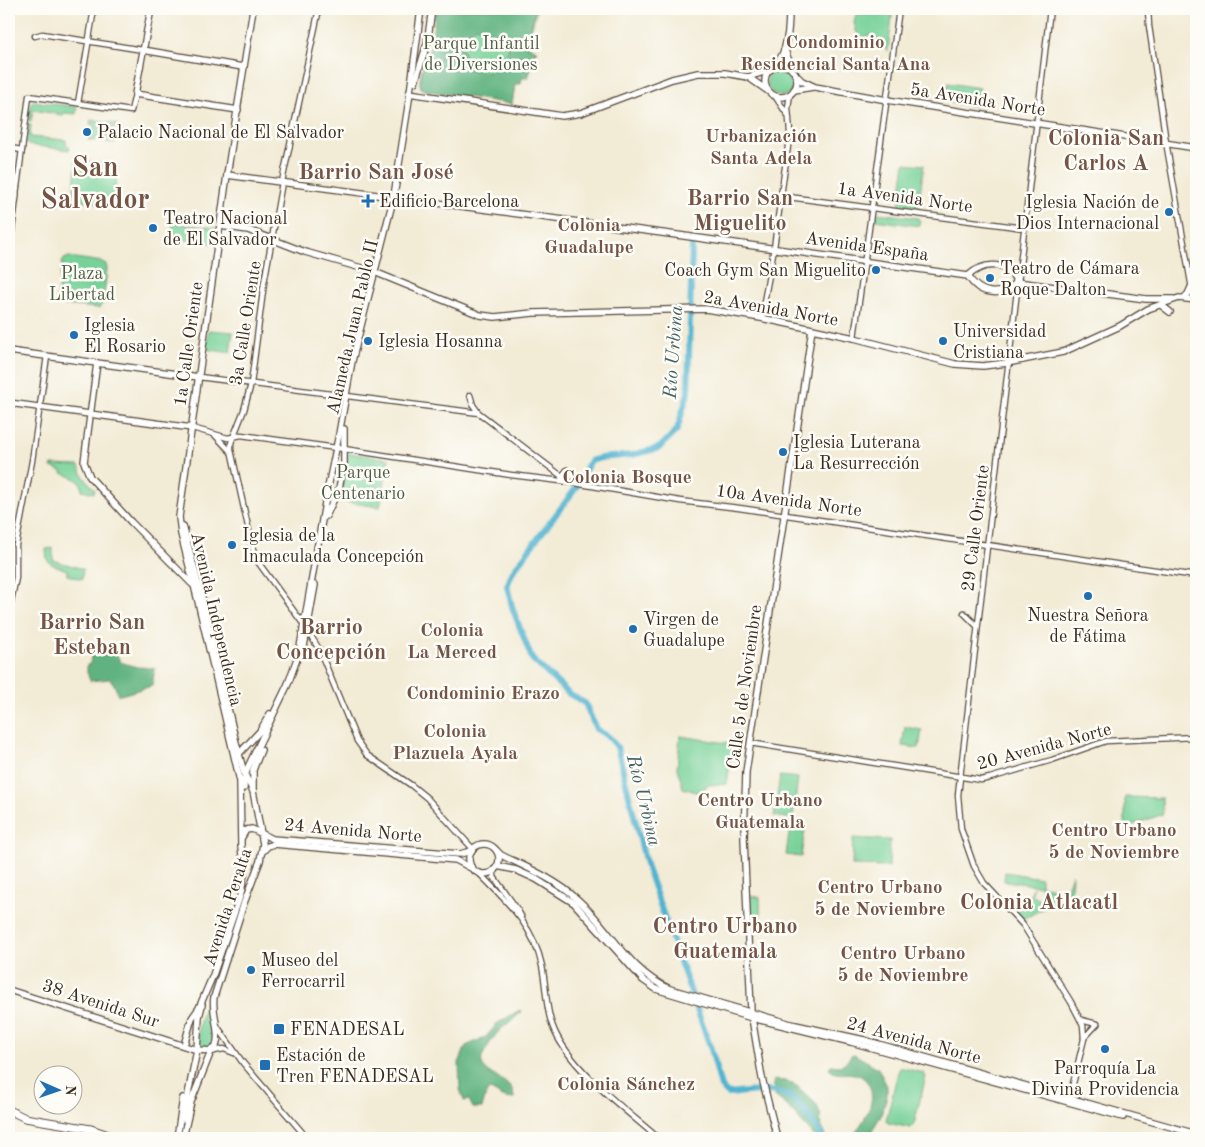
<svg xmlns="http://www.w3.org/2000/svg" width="1205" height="1147" font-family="'Old Standard TT',serif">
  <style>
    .green { fill: #77d198; stroke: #597e5b }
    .forest { fill: #61b380; stroke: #4e6e4f; fill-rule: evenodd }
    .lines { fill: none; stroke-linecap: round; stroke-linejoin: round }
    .river { stroke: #51b4d0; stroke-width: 6 }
    .minor-casing { stroke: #564739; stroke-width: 7 }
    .major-casing { stroke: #564739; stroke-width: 8 }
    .highway-casing { stroke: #564739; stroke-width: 9 }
    .minor { stroke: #fff; stroke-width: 4.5 }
    .major { stroke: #fff; stroke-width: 5.5 }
    .highway { stroke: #fff; stroke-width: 7 }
    .poi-dot { fill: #1f6fb2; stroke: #fdfcf7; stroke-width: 2 }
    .labels { text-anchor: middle; stroke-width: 5; stroke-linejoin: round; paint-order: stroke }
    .park-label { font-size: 18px; fill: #4d5c43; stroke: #fdfcf7 }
    .street-label { font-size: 18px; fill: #3b2a1e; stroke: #fdfcf7 }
    .poi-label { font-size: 18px; fill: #3b2a1e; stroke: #fdfcf7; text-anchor: start }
    .neighbourhood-label { font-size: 19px; font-weight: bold; fill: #735446; stroke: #fdfcf7 }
    .water-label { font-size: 19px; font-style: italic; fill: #446165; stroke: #fdfcf7 }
    .district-label { font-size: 22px; font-weight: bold; fill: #735446; stroke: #fdfcf7 }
    .town-label { font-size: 28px; font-weight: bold; fill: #735446; stroke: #fdfcf7 }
  </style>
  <rect width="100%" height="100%" fill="#fdfcf7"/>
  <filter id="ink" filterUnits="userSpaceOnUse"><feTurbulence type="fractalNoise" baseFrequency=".02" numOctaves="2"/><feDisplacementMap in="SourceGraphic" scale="10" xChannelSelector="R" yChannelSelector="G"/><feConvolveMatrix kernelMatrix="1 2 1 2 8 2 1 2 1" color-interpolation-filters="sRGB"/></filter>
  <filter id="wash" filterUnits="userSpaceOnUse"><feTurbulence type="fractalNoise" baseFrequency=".0096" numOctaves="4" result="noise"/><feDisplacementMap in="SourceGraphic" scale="20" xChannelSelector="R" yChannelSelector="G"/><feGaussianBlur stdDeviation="1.12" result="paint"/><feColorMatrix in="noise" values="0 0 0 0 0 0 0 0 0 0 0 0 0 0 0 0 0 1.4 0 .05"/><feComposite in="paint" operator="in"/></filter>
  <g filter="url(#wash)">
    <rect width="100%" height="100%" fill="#f2ebd5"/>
    <g class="green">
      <path d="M436,9H537L527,45L537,50L528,78H522L521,84H515L512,104L421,88C416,75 428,58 431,45C434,33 434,21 436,9Z"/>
      <polygon points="857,9 893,9 888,51 868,35 860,43 854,23"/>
      <circle cx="781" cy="82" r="14"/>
      <polygon points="948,83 980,88 977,107 945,102"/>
      <polygon points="33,101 77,107 76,114 65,113 63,115 33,110 31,121 28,121 31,103"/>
      <polygon points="91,120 117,124 117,128 113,128 112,137 115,138 115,143 106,142 106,137 97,136 96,141 88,140 89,135 93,135 94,125 90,124"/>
      <polygon points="28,125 31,125 30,137 66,140 66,144 70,147 69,150 28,145 26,142"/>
      <polygon points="81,160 118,166 113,204 109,205 73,199 76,163"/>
      <polygon points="905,163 924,165 918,208 899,205"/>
      <polygon points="878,213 918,218 920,221 919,226 875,220"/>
      <polygon points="173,223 216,228 214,244 171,238"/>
      <polygon points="69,257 102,262 106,264 107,269 103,303 99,308 62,305 58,302 57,298 62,263 64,259"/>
      <polygon points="209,330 233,332 230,353 205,349"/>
      <polygon points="349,453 389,459 380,507 337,501"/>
      <path d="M52,465L79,466L84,477L95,490L94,493L82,490C83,479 70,477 62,473V471L51,467Z"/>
      <polygon points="53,548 53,560 83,569 82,579 67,575 67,570 53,565 47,560 46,549"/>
      <polygon points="905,727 922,730 919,748 902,746"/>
      <polygon points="680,736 733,744 727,784 707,785 702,794 683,788 677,768"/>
      <polygon points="780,776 798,778 793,819 774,816"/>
      <polygon points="1125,797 1162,798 1163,814 1125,828"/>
      <polygon points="791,820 806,822 801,857 786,855"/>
      <polygon points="853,838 890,840 889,867 852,866"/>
      <path d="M1005,872L1041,878V885L1066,891L1072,874L1071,893C1055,905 1037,910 1021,921L1014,912L1029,900L1033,887L1032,895L1042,900L1041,886L1004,881Z"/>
      <polygon points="748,896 760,897 761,932 750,932"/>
      <path d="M211,990C209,997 207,1003 208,1010C209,1024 218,1037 209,1049H201C193,1036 204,1003 211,990Z"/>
      <polygon points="903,1068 923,1073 926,1076 914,1124 911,1128 888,1123 886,1120 898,1072 900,1068"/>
    </g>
    <g class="forest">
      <path d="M436,9H535L526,46L536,50L528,78L521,77L520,83L515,84L512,104L423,90L420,84L423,67L431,44ZM476,27L503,38L509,50L492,73L469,70L459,39Z"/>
      <polygon points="118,646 116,652 120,662 137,667 155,668 152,686 121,695 118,695 115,686 110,679 90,681 87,672 87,665 90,664 92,647"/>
      <path d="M520,1010L521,1011C517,1018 508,1023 501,1029C495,1035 489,1044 485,1051C469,1077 514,1074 514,1098C504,1101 498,1093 490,1090L487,1092L482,1108H473L469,1100L464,1101L460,1089L459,1063L466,1046L486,1037L498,1023Z"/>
      <path d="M854,1054L878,1068L887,1086V1096L881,1115L868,1138H852C861,1123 878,1105 869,1085C866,1079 861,1075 854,1074C845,1072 835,1077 829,1068L831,1065L840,1066L848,1060L851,1055Z"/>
      <polygon points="776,1080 785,1081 797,1086 816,1104 820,1113 821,1126 826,1138 816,1138 787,1106 775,1096 773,1081"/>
    </g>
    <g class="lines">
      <path class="river" d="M692,244L688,393L677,430L659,448L632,455L601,458L590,461L576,488L513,571L507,586L513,610L532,659L569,694L585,703L596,729L609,737L617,747L647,868L711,1049L721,1087L728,1094C787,1087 791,1088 823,1138"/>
    </g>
  </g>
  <g filter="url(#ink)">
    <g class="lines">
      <g class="minor-casing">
        <g id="minor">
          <polyline points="319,9 283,177 264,283 251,384 244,410 231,443 231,450 255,558 304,625 319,649 357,741 367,755 411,785 427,798 473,849"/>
          <polyline points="1050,9 958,795 961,829 974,866 984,883 1023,925 1071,1002 1083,1025 1084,1039 1069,1100"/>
          <polyline points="1148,9 1149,26 1166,142 1196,311"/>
          <polyline points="35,36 42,34 143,50"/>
          <polyline points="775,96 787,114"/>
          <polyline points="78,103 94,9"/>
          <polyline points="9,148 22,150"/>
          <polyline points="16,195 29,96 131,111 135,94"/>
          <polyline points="781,196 1024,228"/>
          <polyline points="761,318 774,248 781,196 790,132 788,108 790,94"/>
          <polyline points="854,338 899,9"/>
          <polyline points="199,377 479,413 568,481"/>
          <polyline points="470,395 473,405 478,412"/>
          <polyline points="192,428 228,438 241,435 344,449 511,475 569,482 680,501 739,508 1196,576"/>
          <polyline points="215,435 231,452"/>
          <polyline points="561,477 567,470"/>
          <polyline points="9,610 16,578 16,545 32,461 47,356"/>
          <polyline points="964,613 977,626"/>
          <polyline points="1195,737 1196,715"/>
          <polyline points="750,743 981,780 990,778 1052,760 1106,741 1196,737"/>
          <polyline points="494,869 494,877 517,909 521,916"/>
          <path d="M479,873C507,902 533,924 542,966C547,989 545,1014 557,1036C577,1074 626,1110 658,1138"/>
          <polyline points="1081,1020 1097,1024"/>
          <polyline points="217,1026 243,1063 307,1138"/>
          <polyline points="1084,1038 1097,1024"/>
          <polyline points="214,1051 224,1049 234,1053"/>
        </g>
      </g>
      <g class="major-casing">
        <g id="major">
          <polyline points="151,9 135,94 238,110"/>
          <polyline points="143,50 243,67"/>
          <polyline points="785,50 792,70"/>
          <circle cx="781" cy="81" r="16"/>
          <path d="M775,66C788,52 789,27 789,9"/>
          <polyline points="795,74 802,81 815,87 887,100 1196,148"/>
          <polyline points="748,77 770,70"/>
          <polyline points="415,82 427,44 432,9"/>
          <polyline points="794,90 813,87"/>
          <polyline points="409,93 562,116 581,113 672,79 698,73 725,73 748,77 768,91"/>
          <path d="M227,175L677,235L968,276C979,295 1002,298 1017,282"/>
          <polyline points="9,194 16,195 9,249"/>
          <polyline points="220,226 248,230 305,252 372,271 480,315 495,317 533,313 706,309 761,318 854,338 955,364 983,366 1007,363 1063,352 1120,326 1148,309 1179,298 1196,300"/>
          <path d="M968,276C984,261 1007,261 1017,282L1146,299H1173"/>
          <polyline points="1184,298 1188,294 1192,285"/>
          <polyline points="1161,305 1170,312"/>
          <polyline points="9,351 199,377"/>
          <polyline points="97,363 84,462 90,477 131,522 192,584"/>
          <polyline points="9,403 192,428"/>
          <polyline points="326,516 339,488 344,464 344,429"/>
          <polyline points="303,652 315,585"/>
          <polyline points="235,758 260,731 270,714"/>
          <polyline points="244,788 244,780 248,767 288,684 299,653 326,497 339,434 352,361 394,196 409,100 421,9"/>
          <polyline points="253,791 253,770 261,750"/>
          <polyline points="242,837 246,830 252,829 273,839 460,854 471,851"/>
          <circle cx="484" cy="859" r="15"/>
          <polyline points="263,851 268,846 274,844 456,860 473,869"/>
          <path d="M497,851L501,855C528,868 555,879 577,899C610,928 628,971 670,989L791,1024L864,1040L1196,1134"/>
          <polyline points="497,866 516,870 536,879 574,903 643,980 656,989 752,1018 851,1042 1123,1117"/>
          <path d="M9,990L197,1050L214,1051C223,1034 211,1015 214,997L244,903L260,861L263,844L253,791L244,773L236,743L202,597L183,526"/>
          <polyline points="184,1045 192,1018 199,1008 213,975 241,893 244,874 241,846 240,781 197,597 181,534 179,517 227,175 253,9"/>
          <polyline points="183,1119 197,1050 199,1017 202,1005"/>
          <polyline points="177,1138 183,1098"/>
          <polyline points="183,1138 191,1102 212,1049"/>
          <polyline points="777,1138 762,1078 751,1012 744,838 746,772 812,329"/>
        </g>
      </g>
      <g class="highway-casing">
        <polyline id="highway" points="9,1110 25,1118 91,1129 117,1138"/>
      </g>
      <use href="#minor" class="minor"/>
      <use href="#major" class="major"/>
      <use href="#highway" class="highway"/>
    </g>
  </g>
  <g class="poi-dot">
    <circle cx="87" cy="132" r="5"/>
    <path d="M365.5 193.5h5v5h5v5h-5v5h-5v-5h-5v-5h5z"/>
    <circle cx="1169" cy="212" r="5"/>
    <circle cx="153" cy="228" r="5"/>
    <circle cx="876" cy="270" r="5"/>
    <circle cx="990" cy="278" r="5"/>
    <circle cx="74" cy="335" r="5"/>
    <circle cx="368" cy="341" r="5"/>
    <circle cx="943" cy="341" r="5"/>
    <circle cx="783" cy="452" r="5"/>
    <circle cx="232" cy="545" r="5"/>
    <circle cx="1088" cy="596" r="5"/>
    <circle cx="633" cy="629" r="5"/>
    <circle cx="251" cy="970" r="5"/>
    <rect x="273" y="1023" width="12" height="12" rx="2.5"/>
    <circle cx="1105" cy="1049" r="5"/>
    <rect x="259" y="1059" width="12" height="12" rx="2.5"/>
  </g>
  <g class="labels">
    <g class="park-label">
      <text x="481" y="49">Parque Infantil<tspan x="481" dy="21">de Diversiones</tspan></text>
      <text x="82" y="279">Plaza<tspan x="82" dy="21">Libertad</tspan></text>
      <text x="363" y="478">Parque<tspan x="363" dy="21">Centenario</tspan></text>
    </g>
    <g class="street-label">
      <text transform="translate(978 99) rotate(9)" y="6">5a Avenida Norte</text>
      <text transform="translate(905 197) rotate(8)" y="6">1a Avenida Norte</text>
      <text transform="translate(867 246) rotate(8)" y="6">Avenida España</text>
      <text transform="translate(771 308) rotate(10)" y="6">2a Avenida Norte</text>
      <text transform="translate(245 323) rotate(-81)" y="6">3a Calle Oriente</text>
      <text transform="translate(352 327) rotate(-77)" y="6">Alameda Juan Pablo II</text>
      <text transform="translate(188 344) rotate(-82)" y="6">1a Calle Oriente</text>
      <text transform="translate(789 500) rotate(8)" y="6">10a Avenida Norte</text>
      <text transform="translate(975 528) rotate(-83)" y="6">29 Calle Oriente</text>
      <text transform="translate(217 619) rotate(77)" y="6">Avenida Independencia</text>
      <text transform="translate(744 687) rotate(-82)" y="6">Calle 5 de Noviembre</text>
      <text transform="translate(1044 746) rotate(-15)" y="6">20 Avenida Norte</text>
      <text transform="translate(353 830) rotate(5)" y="6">24 Avenida Norte</text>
      <text transform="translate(227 907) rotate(-72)" y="6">Avenida Peralta</text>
      <text transform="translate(101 1003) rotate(18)" y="6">38 Avenida Sur</text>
      <text transform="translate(914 1040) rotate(15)" y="6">24 Avenida Norte</text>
    </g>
    <g class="poi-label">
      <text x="97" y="138">Palacio Nacional de El Salvador</text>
      <text x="379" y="207">Edificio Barcelona</text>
      <text x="1159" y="208" text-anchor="end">Iglesia Nación de<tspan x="1159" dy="21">Dios Internacional</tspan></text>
      <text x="163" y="224">Teatro Nacional<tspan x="163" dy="21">de El Salvador</tspan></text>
      <text x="1000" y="274">Teatro de Cámara<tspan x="1000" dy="21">Roque Dalton</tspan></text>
      <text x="866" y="276" text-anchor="end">Coach Gym San Miguelito</text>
      <text x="84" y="331">Iglesia<tspan x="84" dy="21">El Rosario</tspan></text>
      <text x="953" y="337">Universidad<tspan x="953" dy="21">Cristiana</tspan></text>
      <text x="378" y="347">Iglesia Hosanna</text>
      <text x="793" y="448">Iglesia Luterana<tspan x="793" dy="21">La Resurrección</tspan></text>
      <text x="242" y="541">Iglesia de la<tspan x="242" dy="21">Inmaculada Concepción</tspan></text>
      <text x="1088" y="621" text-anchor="middle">Nuestra Señora<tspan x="1088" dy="21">de Fátima</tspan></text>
      <text x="643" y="625">Virgen de<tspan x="643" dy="21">Guadalupe</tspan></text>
      <text x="261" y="966">Museo del<tspan x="261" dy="21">Ferrocarril</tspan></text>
      <text x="290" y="1035">FENADESAL</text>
      <text x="276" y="1061">Estación de<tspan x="276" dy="21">Tren FENADESAL</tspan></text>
      <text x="1105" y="1074" text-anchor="middle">Parroquía La<tspan x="1105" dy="21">Divina Providencia</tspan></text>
    </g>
    <g class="neighbourhood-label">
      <text x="835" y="48">Condominio<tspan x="835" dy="22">Residencial Santa Ana</tspan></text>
      <text x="761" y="142">Urbanización<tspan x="761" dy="22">Santa Adela</tspan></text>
      <text x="589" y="231">Colonia<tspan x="589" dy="22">Guadalupe</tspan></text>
      <text x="627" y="483">Colonia Bosque</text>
      <text x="452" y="636">Colonia<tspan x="452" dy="22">La Merced</tspan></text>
      <text x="483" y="699">Condominio Erazo</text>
      <text x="455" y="737">Colonia<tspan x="455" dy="22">Plazuela Ayala</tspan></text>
      <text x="760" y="806">Centro Urbano<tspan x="760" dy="22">Guatemala</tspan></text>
      <text x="1114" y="836">Centro Urbano<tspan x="1114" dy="22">5 de Noviembre</tspan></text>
      <text x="880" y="893">Centro Urbano<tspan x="880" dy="22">5 de Noviembre</tspan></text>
      <text x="903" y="959">Centro Urbano<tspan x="903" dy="22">5 de Noviembre</tspan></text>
      <text x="626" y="1090">Colonia Sánchez</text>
    </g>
    <g class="water-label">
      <text transform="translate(672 352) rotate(-86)" y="7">Río Urbina</text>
      <text transform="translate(645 800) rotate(76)" y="7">Río Urbina</text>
    </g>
    <g class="district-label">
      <text x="1106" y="145">Colonia San<tspan x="1106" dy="25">Carlos A</tspan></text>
      <text x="376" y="179">Barrio San José</text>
      <text x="740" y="205">Barrio San<tspan x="740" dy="25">Miguelito</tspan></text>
      <text x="92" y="629">Barrio San<tspan x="92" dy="25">Esteban</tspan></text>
      <text x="331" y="634">Barrio<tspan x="331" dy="25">Concepción</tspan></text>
      <text x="1039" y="909">Colonia Atlacatl</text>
      <text x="725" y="933">Centro Urbano<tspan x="725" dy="25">Guatemala</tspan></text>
    </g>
    <g class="town-label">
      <text x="95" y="176">San<tspan x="95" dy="32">Salvador</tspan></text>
    </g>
  </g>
  <rect width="1205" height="1147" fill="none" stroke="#fdfcf7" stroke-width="30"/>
  <g transform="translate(58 1090) rotate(92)"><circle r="24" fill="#fdfcf7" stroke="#afa8a0"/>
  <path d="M0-4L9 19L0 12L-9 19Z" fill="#1f6fb2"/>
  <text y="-8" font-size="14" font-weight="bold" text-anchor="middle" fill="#3b2a1e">N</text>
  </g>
</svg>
